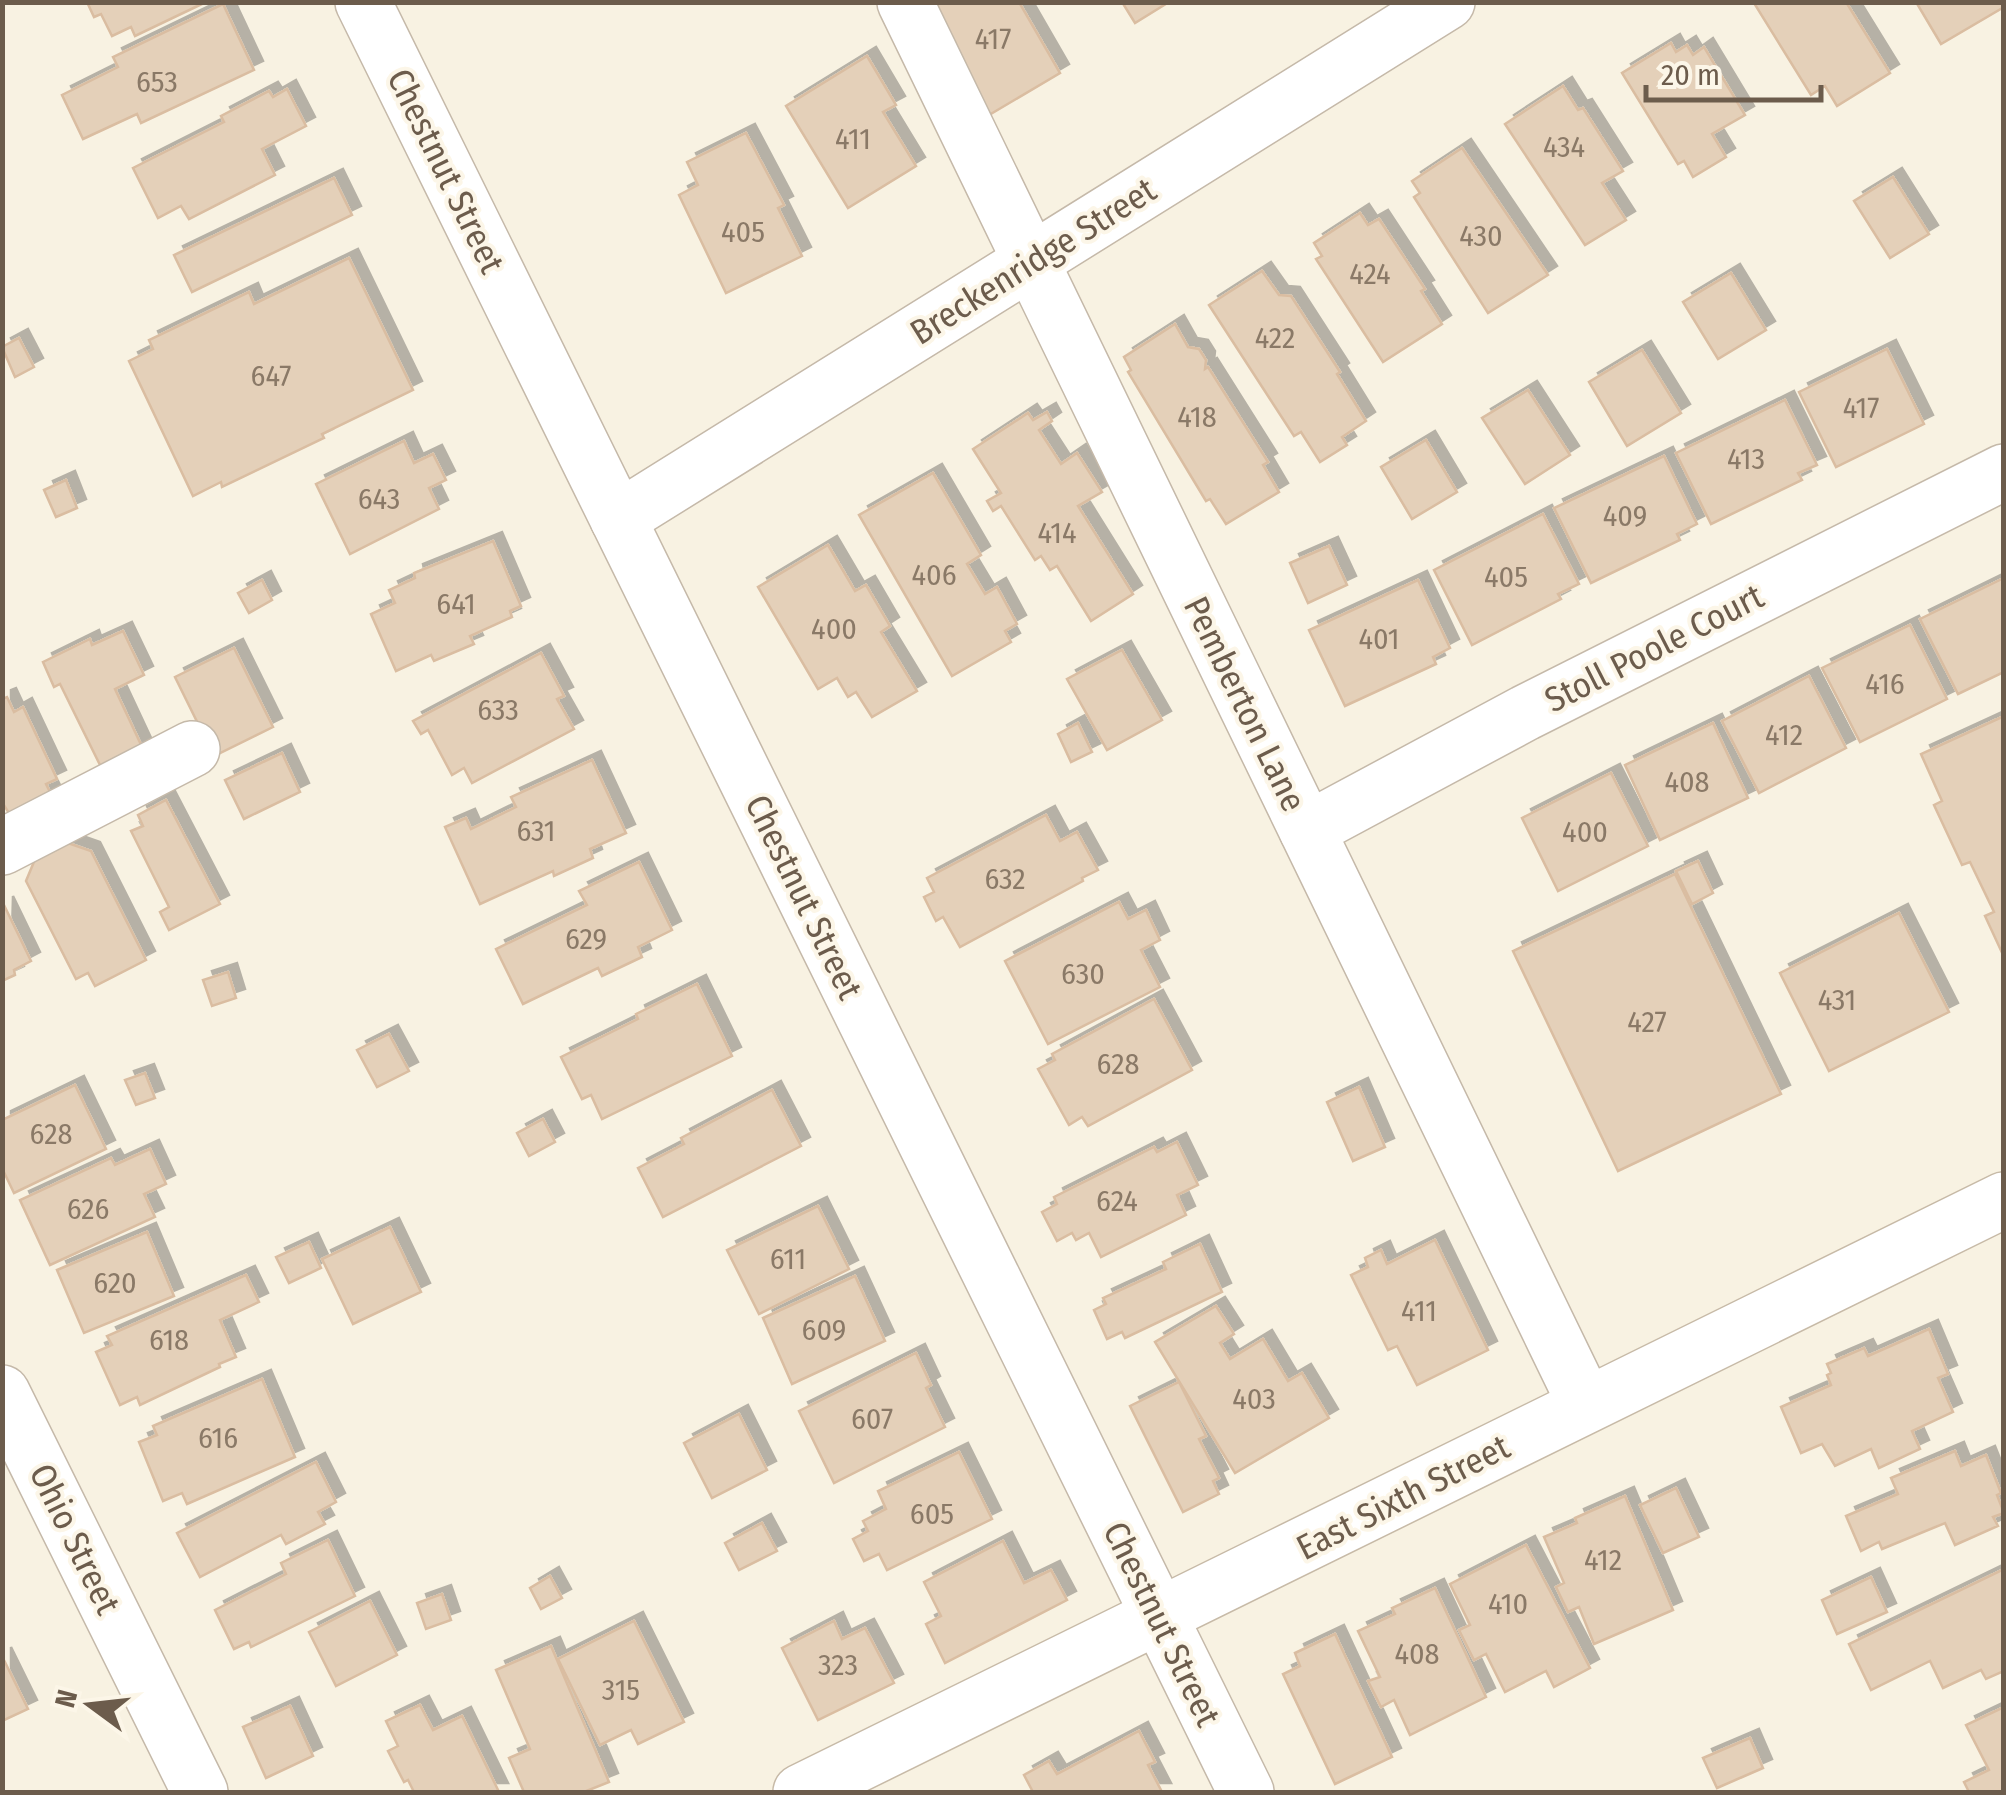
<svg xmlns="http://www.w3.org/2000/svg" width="2006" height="1795" font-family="'Fira Sans Condensed',sans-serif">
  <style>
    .building { fill: #e4d0b9; stroke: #dabda1; stroke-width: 2.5; filter: url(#shadow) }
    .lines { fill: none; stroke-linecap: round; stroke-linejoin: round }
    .street-casing { stroke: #c5b9a9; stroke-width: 58 }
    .secondary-casing { stroke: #c7baa7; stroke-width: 58 }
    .street { stroke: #fff; stroke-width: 55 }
    .secondary { stroke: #fff; stroke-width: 55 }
    .labels { text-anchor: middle; stroke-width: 8; stroke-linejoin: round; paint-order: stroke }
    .number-label { font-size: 30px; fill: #8a7967 }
    .street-label { font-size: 35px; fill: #6c5c4c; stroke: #fcf6e8 }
  </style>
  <defs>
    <filter id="shadow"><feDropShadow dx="9" dy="-9" stdDeviation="0" flood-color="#0004"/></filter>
  </defs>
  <rect width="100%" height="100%" fill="#f8f2e2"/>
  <g class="building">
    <polygon points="87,2 206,2 135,36 131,27 112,36 101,14 94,17"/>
    <polygon points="929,2 1019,2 1060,73 989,115"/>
    <polygon points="1122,2 1169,2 1135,23"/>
    <polygon points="1846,2 1890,73 1837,106 1825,86 1811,95 1754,3"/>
    <polygon points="1916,2 2004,2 2004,7 1941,44"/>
    <polygon points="223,4 254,70 141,123 137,114 83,139 62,95 118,67 113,57"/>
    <polygon points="1671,43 1676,52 1687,45 1693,55 1704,47 1745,115 1712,134 1726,157 1693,177 1684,161 1678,164 1622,73"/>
    <polygon points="867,56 896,105 883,112 916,166 848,208 786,106"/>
    <polygon points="1563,86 1578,110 1583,108 1623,171 1602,183 1626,220 1585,245 1505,124"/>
    <polygon points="287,89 306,126 262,149 275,175 189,219 181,206 158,218 133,168 224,122 221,116 269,91 273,97"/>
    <polygon points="746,133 784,205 778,208 802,256 726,293 679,195 698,185 687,162"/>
    <polygon points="1462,148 1548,275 1488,313 1414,197 1420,193 1412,181"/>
    <polygon points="1893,177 1929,234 1890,258 1854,201"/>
    <polygon points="334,178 352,215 192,292 174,255"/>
    <polygon points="1360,213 1368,225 1379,219 1425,289 1421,291 1442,324 1383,362 1316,259 1322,256 1314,243"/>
    <polygon points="349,258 413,390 322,434 324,438 222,487 221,482 193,496 129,361 153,349 149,340 249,292 254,304"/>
    <polygon points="1262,271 1279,295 1291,296 1340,372 1337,374 1366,421 1342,437 1347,445 1320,462 1301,432 1294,436 1209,305"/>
    <polygon points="1731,273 1766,330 1718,359 1683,302"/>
    <polygon points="1175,324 1188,347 1199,349 1206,360 1205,369 1208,367 1268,462 1263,465 1279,492 1226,524 1210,499 1206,501 1128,372 1131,370 1124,357"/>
    <polygon points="19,338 34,367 15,377 2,347"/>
    <polygon points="1887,349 1924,424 1836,467 1799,392"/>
    <polygon points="1642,350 1681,413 1627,446 1589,382"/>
    <polygon points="1528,390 1570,455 1525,484 1482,418"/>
    <polygon points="1785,400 1817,465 1798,473 1802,480 1711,524 1676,453"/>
    <polygon points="1047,412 1052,421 1039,430 1061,464 1077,453 1102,492 1078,506 1133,594 1091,621 1057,566 1050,570 1041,556 1035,560 1001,506 993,511 987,501 1001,493 973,449 1028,413 1033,420"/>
    <polygon points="1426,440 1457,492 1412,519 1381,467"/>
    <polygon points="404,441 414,463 433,454 446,480 429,488 439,509 350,554 316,484"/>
    <polygon points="1664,456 1697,524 1677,534 1680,540 1591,583 1554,508"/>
    <polygon points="933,473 981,555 967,564 985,594 997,587 1017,624 1005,631 1011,642 952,676 859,515"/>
    <polygon points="66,480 77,508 56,517 44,490"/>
    <polygon points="1543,514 1579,584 1558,594 1561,599 1472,645 1434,570"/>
    <polygon points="493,541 521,606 510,611 512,617 470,636 474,644 434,661 431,655 396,671 371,614 395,603 389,590 415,578 414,573"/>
    <polygon points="828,545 855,591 866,585 890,626 881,632 917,691 872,717 856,692 848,697 837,678 818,689 758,587"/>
    <polygon points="1329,546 1347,585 1308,603 1290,563"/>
    <polygon points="2004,578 2004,672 1958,694 1920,619"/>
    <polygon points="262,580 272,600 249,613 238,593"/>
    <polygon points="1418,580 1450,648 1433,657 1436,664 1345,706 1309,630"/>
    <polygon points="1910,625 1947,699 1860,742 1822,668"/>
    <polygon points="123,631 144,675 115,689 143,749 102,769 60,684 54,687 43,662 90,639 92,645"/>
    <polygon points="234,648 273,727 214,756 175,677"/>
    <polygon points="1122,650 1162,720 1107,750 1067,679"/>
    <polygon points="541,653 564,696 557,699 574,729 472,783 464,768 452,775 428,730 421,734 413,721"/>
    <polygon points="1809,676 1846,748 1759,793 1722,721"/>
    <polygon points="7,697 14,712 23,707 57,779 46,784 52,796 10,815 2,802 2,699"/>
    <polygon points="2002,717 2004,721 2004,957 1985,916 1994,912 1970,862 1962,865 1934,805 1942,801 1921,754"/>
    <polygon points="1078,723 1092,752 1071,762 1058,734"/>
    <polygon points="1713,723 1748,798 1660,840 1625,765"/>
    <polygon points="282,753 300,792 244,819 225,780"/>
    <polygon points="592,760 626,833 590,849 593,858 554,876 553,871 480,904 445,827 466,818 471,829 516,807 511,797"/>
    <polygon points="1611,773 1648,846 1558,891 1522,818"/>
    <polygon points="166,800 220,904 169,930 160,912 169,907 131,831 143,826 138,815"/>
    <polygon points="1046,815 1060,841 1077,832 1098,870 1082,878 1083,881 960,947 943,917 936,921 924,897 934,892 927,878"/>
    <polygon points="65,842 91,851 146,960 95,986 88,973 76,979 26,881 36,857"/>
    <polygon points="1698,861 1713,893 1692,904 1676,871"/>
    <polygon points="639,862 672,930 638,947 642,957 602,976 598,968 523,1004 496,949 587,905 579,891"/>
    <polygon points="1675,874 1781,1094 1618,1171 1513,951"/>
    <polygon points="1119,902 1128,919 1146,910 1160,940 1141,950 1160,987 1048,1044 1005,961"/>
    <polygon points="4,905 31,961 14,970 15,975 2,981"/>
    <polygon points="1899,913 1949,1012 1829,1071 1780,973"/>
    <polygon points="228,972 236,998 212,1006 203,980"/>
    <polygon points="697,984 732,1056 602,1119 591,1095 582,1099 561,1057 638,1019 636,1014"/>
    <polygon points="1154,999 1192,1070 1088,1126 1082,1117 1069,1125 1038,1069 1055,1060 1052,1054"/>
    <polygon points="389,1034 409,1071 377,1087 357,1050"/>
    <polygon points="145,1073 155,1098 136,1105 125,1080"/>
    <polygon points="75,1085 106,1149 14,1193 2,1168 2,1120"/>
    <polygon points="1359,1087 1385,1147 1353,1161 1327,1102"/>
    <polygon points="772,1090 801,1146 663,1217 638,1168 684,1144 681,1138"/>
    <polygon points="543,1119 555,1142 529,1156 517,1133"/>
    <polygon points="1177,1142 1198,1185 1177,1195 1186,1215 1101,1257 1089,1233 1076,1240 1072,1233 1057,1241 1042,1212 1057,1204 1054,1197 1154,1147 1157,1152"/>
    <polygon points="150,1149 166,1184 144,1194 155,1217 50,1265 20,1200 111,1158 115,1165"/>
    <polygon points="818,1206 849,1269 759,1314 727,1250"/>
    <polygon points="390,1227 421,1292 353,1324 322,1259"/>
    <polygon points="147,1232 174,1296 84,1333 57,1270"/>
    <polygon points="1435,1240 1488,1350 1417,1385 1397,1346 1388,1350 1351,1275 1368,1267 1365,1258 1381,1250 1387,1264"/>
    <polygon points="309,1242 321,1268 289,1283 276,1257"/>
    <polygon points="1200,1244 1222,1292 1125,1338 1122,1332 1107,1339 1094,1310 1106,1304 1103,1298 1166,1269 1163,1262"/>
    <polygon points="246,1275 259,1302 220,1320 236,1357 219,1364 220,1367 140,1405 137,1397 120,1405 96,1352 112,1345 107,1336"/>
    <polygon points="855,1276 885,1341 792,1384 763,1318"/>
    <polygon points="1216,1306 1234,1334 1220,1343 1230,1359 1263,1339 1288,1381 1302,1373 1329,1418 1235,1473 1155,1342"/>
    <polygon points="1929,1329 1948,1374 1938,1378 1953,1412 1912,1431 1920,1449 1879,1468 1871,1449 1835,1466 1822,1444 1801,1453 1781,1407 1831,1385 1827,1375 1831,1373 1827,1364 1864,1348 1868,1356"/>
    <polygon points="916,1353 931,1385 926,1388 945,1427 834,1483 799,1411"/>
    <polygon points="262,1379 295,1457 187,1504 182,1493 163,1501 139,1442 157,1435 153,1426"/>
    <polygon points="1179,1382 1206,1436 1199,1439 1219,1478 1213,1481 1219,1494 1183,1512 1130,1406"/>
    <polygon points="739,1414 767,1470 712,1498 684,1443"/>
    <polygon points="1955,1451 1961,1466 1986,1455 2001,1493 1997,1495 2004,1513 1993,1517 1998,1526 1955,1545 1945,1523 1882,1549 1879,1542 1861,1551 1846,1516 1898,1494 1891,1478"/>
    <polygon points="959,1452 992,1519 887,1570 879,1554 864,1561 853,1539 868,1531 863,1521 886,1509 878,1491"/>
    <polygon points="316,1462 336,1502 318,1512 325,1524 286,1544 281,1535 200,1577 177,1533"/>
    <polygon points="1676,1488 1699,1537 1663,1553 1640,1505"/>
    <polygon points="1625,1496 1673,1610 1594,1644 1579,1607 1568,1612 1556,1587 1564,1583 1544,1537 1577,1523 1575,1518"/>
    <polygon points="762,1523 777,1551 739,1570 725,1543"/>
    <polygon points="328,1540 355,1596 251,1647 249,1642 234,1649 215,1610 286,1574 281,1563"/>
    <polygon points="1003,1541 1024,1583 1051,1570 1067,1600 945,1663 926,1624 941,1616 924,1582"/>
    <polygon points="1526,1545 1590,1668 1554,1687 1546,1671 1505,1692 1486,1654 1474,1660 1459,1630 1470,1625 1450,1584"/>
    <polygon points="2004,1569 2004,1671 1986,1679 1981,1670 1943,1688 1930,1661 1871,1690 1849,1644"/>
    <polygon points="550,1576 562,1598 541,1609 530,1588"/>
    <polygon points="1871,1577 1887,1612 1837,1634 1822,1600"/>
    <polygon points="1435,1588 1486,1697 1410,1735 1394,1700 1381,1707 1368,1681 1380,1677 1358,1631 1395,1614 1392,1608"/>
    <polygon points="442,1594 451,1620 426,1629 417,1603"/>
    <polygon points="370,1601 397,1655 336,1686 309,1632"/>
    <polygon points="634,1621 684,1722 638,1744 631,1730 600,1745 558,1659"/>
    <polygon points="834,1621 842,1639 865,1628 894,1683 818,1720 782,1648"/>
    <polygon points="1335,1634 1392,1757 1335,1784 1283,1674 1300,1666 1295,1653"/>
    <polygon points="551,1646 609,1782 584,1792 524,1792 509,1758 530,1749 496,1670"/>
    <polygon points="2,1656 28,1709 2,1721"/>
    <polygon points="420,1705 433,1730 462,1716 499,1792 414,1792 408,1780 404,1782 388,1751 398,1746 386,1721"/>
    <polygon points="290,1706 313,1756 266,1778 243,1727"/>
    <polygon points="2004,1707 2004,1792 1969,1792 1964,1782 1989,1770 1966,1725"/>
    <polygon points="1139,1731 1155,1762 1148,1765 1162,1792 1033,1792 1024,1775 1049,1761 1057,1774"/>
    <polygon points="1750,1738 1763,1768 1717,1788 1703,1758"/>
  </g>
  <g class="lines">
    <g class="street-casing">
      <g id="street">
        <polyline points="363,2 1246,1792"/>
        <polyline points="905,2 1586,1405"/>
        <polyline points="618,519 1447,2"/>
        <polyline points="1307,830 1525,713 2004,472"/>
        <polyline points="2,847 192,749"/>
        <polyline points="2,1393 200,1792"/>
      </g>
    </g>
    <g class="secondary-casing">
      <polyline id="secondary" points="801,1792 2004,1200"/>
    </g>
    <use href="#street" class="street"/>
    <use href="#secondary" class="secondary"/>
  </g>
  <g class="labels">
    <g class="number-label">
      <text x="993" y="49">417</text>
      <text x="157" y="92">653</text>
      <text x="853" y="149">411</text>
      <text x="1564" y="157">434</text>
      <text x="743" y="242">405</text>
      <text x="1481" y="246">430</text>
      <text x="1370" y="284">424</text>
      <text x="1275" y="348">422</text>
      <text x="271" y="386">647</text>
      <text x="1861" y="418">417</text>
      <text x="1197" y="427">418</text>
      <text x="1746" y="469">413</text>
      <text x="379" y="509">643</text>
      <text x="1625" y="526">409</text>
      <text x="1057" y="543">414</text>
      <text x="934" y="585">406</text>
      <text x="1506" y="587">405</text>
      <text x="456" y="614">641</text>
      <text x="834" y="639">400</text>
      <text x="1379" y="649">401</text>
      <text x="1885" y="694">416</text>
      <text x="498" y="720">633</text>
      <text x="1784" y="745">412</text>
      <text x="1687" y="792">408</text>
      <text x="536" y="841">631</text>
      <text x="1585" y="842">400</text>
      <text x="1005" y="889">632</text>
      <text x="586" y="949">629</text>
      <text x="1083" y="984">630</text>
      <text x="1837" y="1010">431</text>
      <text x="1647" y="1032">427</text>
      <text x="1118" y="1074">628</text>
      <text x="51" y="1144">628</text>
      <text x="1117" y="1211">624</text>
      <text x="88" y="1219">626</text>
      <text x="788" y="1269">611</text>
      <text x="115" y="1293">620</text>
      <text x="1419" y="1321">411</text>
      <text x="824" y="1340">609</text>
      <text x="169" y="1350">618</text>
      <text x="1254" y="1409">403</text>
      <text x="872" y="1429">607</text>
      <text x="218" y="1448">616</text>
      <text x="932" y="1524">605</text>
      <text x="1603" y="1570">412</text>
      <text x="1508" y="1614">410</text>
      <text x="1417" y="1664">408</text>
      <text x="838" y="1675">323</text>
      <text x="621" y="1700">315</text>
    </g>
    <g class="street-label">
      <text transform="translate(446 171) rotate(64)" y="12">Chestnut Street</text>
      <text transform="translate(1033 261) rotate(-32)" y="12">Breckenridge Street</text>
      <text transform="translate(1654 648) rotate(-27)" y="12">Stoll Poole Court</text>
      <text transform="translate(1245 704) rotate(64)" y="12">Pemberton Lane</text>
      <text transform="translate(804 897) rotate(64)" y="12">Chestnut Street</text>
      <text transform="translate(1403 1497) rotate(-27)" y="12">East Sixth Street</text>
      <text transform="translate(75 1539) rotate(64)" y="12">Ohio Street</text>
      <text transform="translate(1162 1624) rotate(64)" y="12">Chestnut Street</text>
    </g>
  </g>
  <rect width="2006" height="1795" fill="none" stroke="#6c5c4c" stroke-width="10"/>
  <g transform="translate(90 1705) rotate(285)" stroke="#fcf6e8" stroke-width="8" paint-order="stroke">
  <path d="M0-8L18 38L0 25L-18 38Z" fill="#6c5c4c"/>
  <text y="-15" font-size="28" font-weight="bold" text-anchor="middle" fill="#6c5c4c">N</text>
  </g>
  <path d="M1646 85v15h175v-15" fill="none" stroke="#6c5c4c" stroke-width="5"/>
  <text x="1661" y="85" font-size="30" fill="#6c5c4c" stroke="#fcf6e8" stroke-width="8" paint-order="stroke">20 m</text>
</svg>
